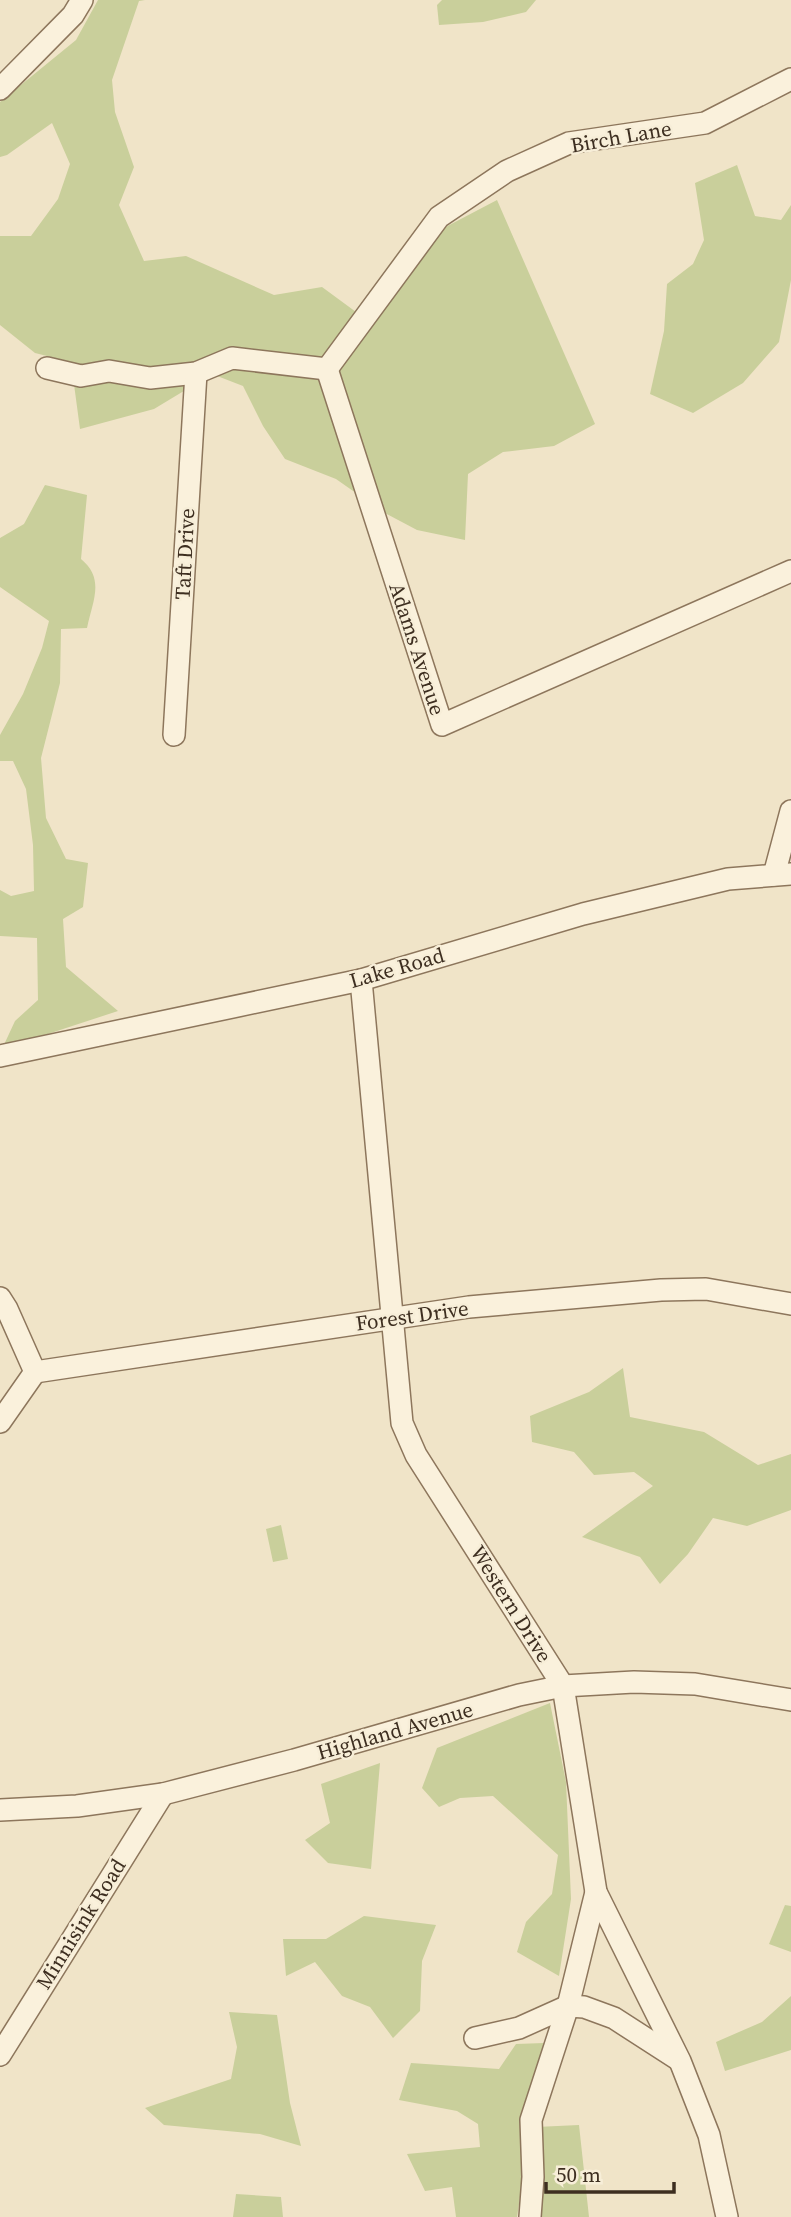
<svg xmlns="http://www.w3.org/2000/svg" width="791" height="2217" font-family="'Source Serif 4',serif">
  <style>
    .green { fill: #c9cf9b }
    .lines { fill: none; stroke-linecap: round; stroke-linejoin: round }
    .minor-casing { stroke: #8d765c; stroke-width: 24 }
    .minor { stroke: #faf1dc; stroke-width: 21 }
    .labels { text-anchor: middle; stroke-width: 5; stroke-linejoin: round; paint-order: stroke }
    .street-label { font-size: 21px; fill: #3d2e20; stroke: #f7eed8 }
  </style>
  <rect width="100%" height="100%" fill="#f0e4c8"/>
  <g class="green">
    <polygon points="98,0 145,0 139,1 112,80 115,112 134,167 119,205 144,261 186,256 274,295 322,287 371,323 438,231 497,200 595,424 554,446 503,452 468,474 465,540 417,530 383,512 336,479 285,459 263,426 243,386 212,374 154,409 80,429 71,362 35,353 0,325 0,236 31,236 58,199 70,164 52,123 7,155 0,157 0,102 76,40"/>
    <polygon points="442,0 536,0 526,12 483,22 439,25 437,5"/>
    <polygon points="737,165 755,216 781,220 791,205 791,280 779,342 743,383 693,413 650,394 664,331 667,284 693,264 704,240 695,183"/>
    <path d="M45,485L87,495L81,559C105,579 93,600 87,628L61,629L60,683L41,758L46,818L66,859L88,863L83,907L63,919L66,967L118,1011L2,1049L15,1021L38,1000L37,938L0,936V890L11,896L34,891L33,845L26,789L13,761H0V735L23,694L42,648L49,621L0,587V538L24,524Z"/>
    <polygon points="623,1368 630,1417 704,1432 758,1465 791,1454 791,1510 747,1526 713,1518 688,1554 660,1584 640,1557 582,1537 653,1486 634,1472 594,1475 574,1452 532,1442 530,1416 589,1392"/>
    <polygon points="281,1525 288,1559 273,1562 266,1529"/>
    <polygon points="550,1703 566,1782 571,1899 559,1976 517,1952 526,1922 552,1894 558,1855 493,1796 460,1798 439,1807 422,1788 437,1748"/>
    <polygon points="380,1763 371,1869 328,1863 305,1840 330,1823 321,1784"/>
    <polygon points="785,1905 791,1906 791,1952 769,1944"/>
    <polygon points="364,1916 436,1925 422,1961 420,2011 393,2038 370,2007 342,1996 315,1962 286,1976 283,1939 326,1939"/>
    <polygon points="791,1996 791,2050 725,2071 716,2042 762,2022"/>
    <polygon points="229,2012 277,2015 290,2103 301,2146 260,2134 164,2125 145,2108 231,2079 237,2047"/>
    <polygon points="544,2043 524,2108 524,2171 517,2217 456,2217 452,2187 425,2191 407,2154 480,2147 478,2124 457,2111 399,2100 411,2063 499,2069 516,2044"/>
    <polygon points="579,2125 589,2217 539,2217 542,2210 536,2127"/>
    <polygon points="236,2194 281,2197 283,2217 233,2217"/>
  </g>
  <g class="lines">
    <g class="minor-casing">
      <g id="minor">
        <polyline points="0,89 73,15 82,0"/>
        <polyline points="47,368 81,376 109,371 150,378 196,373 232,358 327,369"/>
        <polyline points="327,369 442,725 791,571"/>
        <polyline points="327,369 439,217 507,171 569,143 705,123 791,79"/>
        <polyline points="174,735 196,373"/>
        <polyline points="774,875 791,811"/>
        <polyline points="361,980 402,1423 416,1455 563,1686 596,1892 680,2061 709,2135 727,2217"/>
        <polyline points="0,1056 361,980 583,914 728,879 791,874"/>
        <polyline points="0,1298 7,1309 35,1372 0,1422"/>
        <polyline points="35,1372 469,1307 661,1290 706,1289 791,1304"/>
        <polyline points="0,1810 77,1806 163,1794 294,1760 519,1695 563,1686 634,1682 695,1684 791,1700"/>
        <polyline points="475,2038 519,2028 568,2006 584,2007 614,2018 679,2060"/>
        <polyline points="0,2055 163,1794"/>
        <polyline points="530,2217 533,2177 531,2120 568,2006 596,1892"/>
      </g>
    </g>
    <use href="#minor" class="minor"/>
  </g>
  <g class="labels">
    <g class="street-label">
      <text transform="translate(621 137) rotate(-10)" y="7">Birch Lane</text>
      <text transform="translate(185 554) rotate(-87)" y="7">Taft Drive</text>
      <text transform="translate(417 649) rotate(72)" y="7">Adams Avenue</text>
      <text transform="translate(397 968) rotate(-16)" y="7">Lake Road</text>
      <text transform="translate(412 1316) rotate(-8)" y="7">Forest Drive</text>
      <text transform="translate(511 1604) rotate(58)" y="7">Western Drive</text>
      <text transform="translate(395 1731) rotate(-16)" y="7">Highland Avenue</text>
      <text transform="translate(81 1924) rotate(-58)" y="7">Minnisink Road</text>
    </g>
  </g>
  <path d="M546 2182v10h128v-10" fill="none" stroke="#3d2e20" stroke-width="3.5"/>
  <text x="556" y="2182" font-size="21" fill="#3d2e20" stroke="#f7eed8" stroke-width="5" paint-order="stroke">50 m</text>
</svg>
